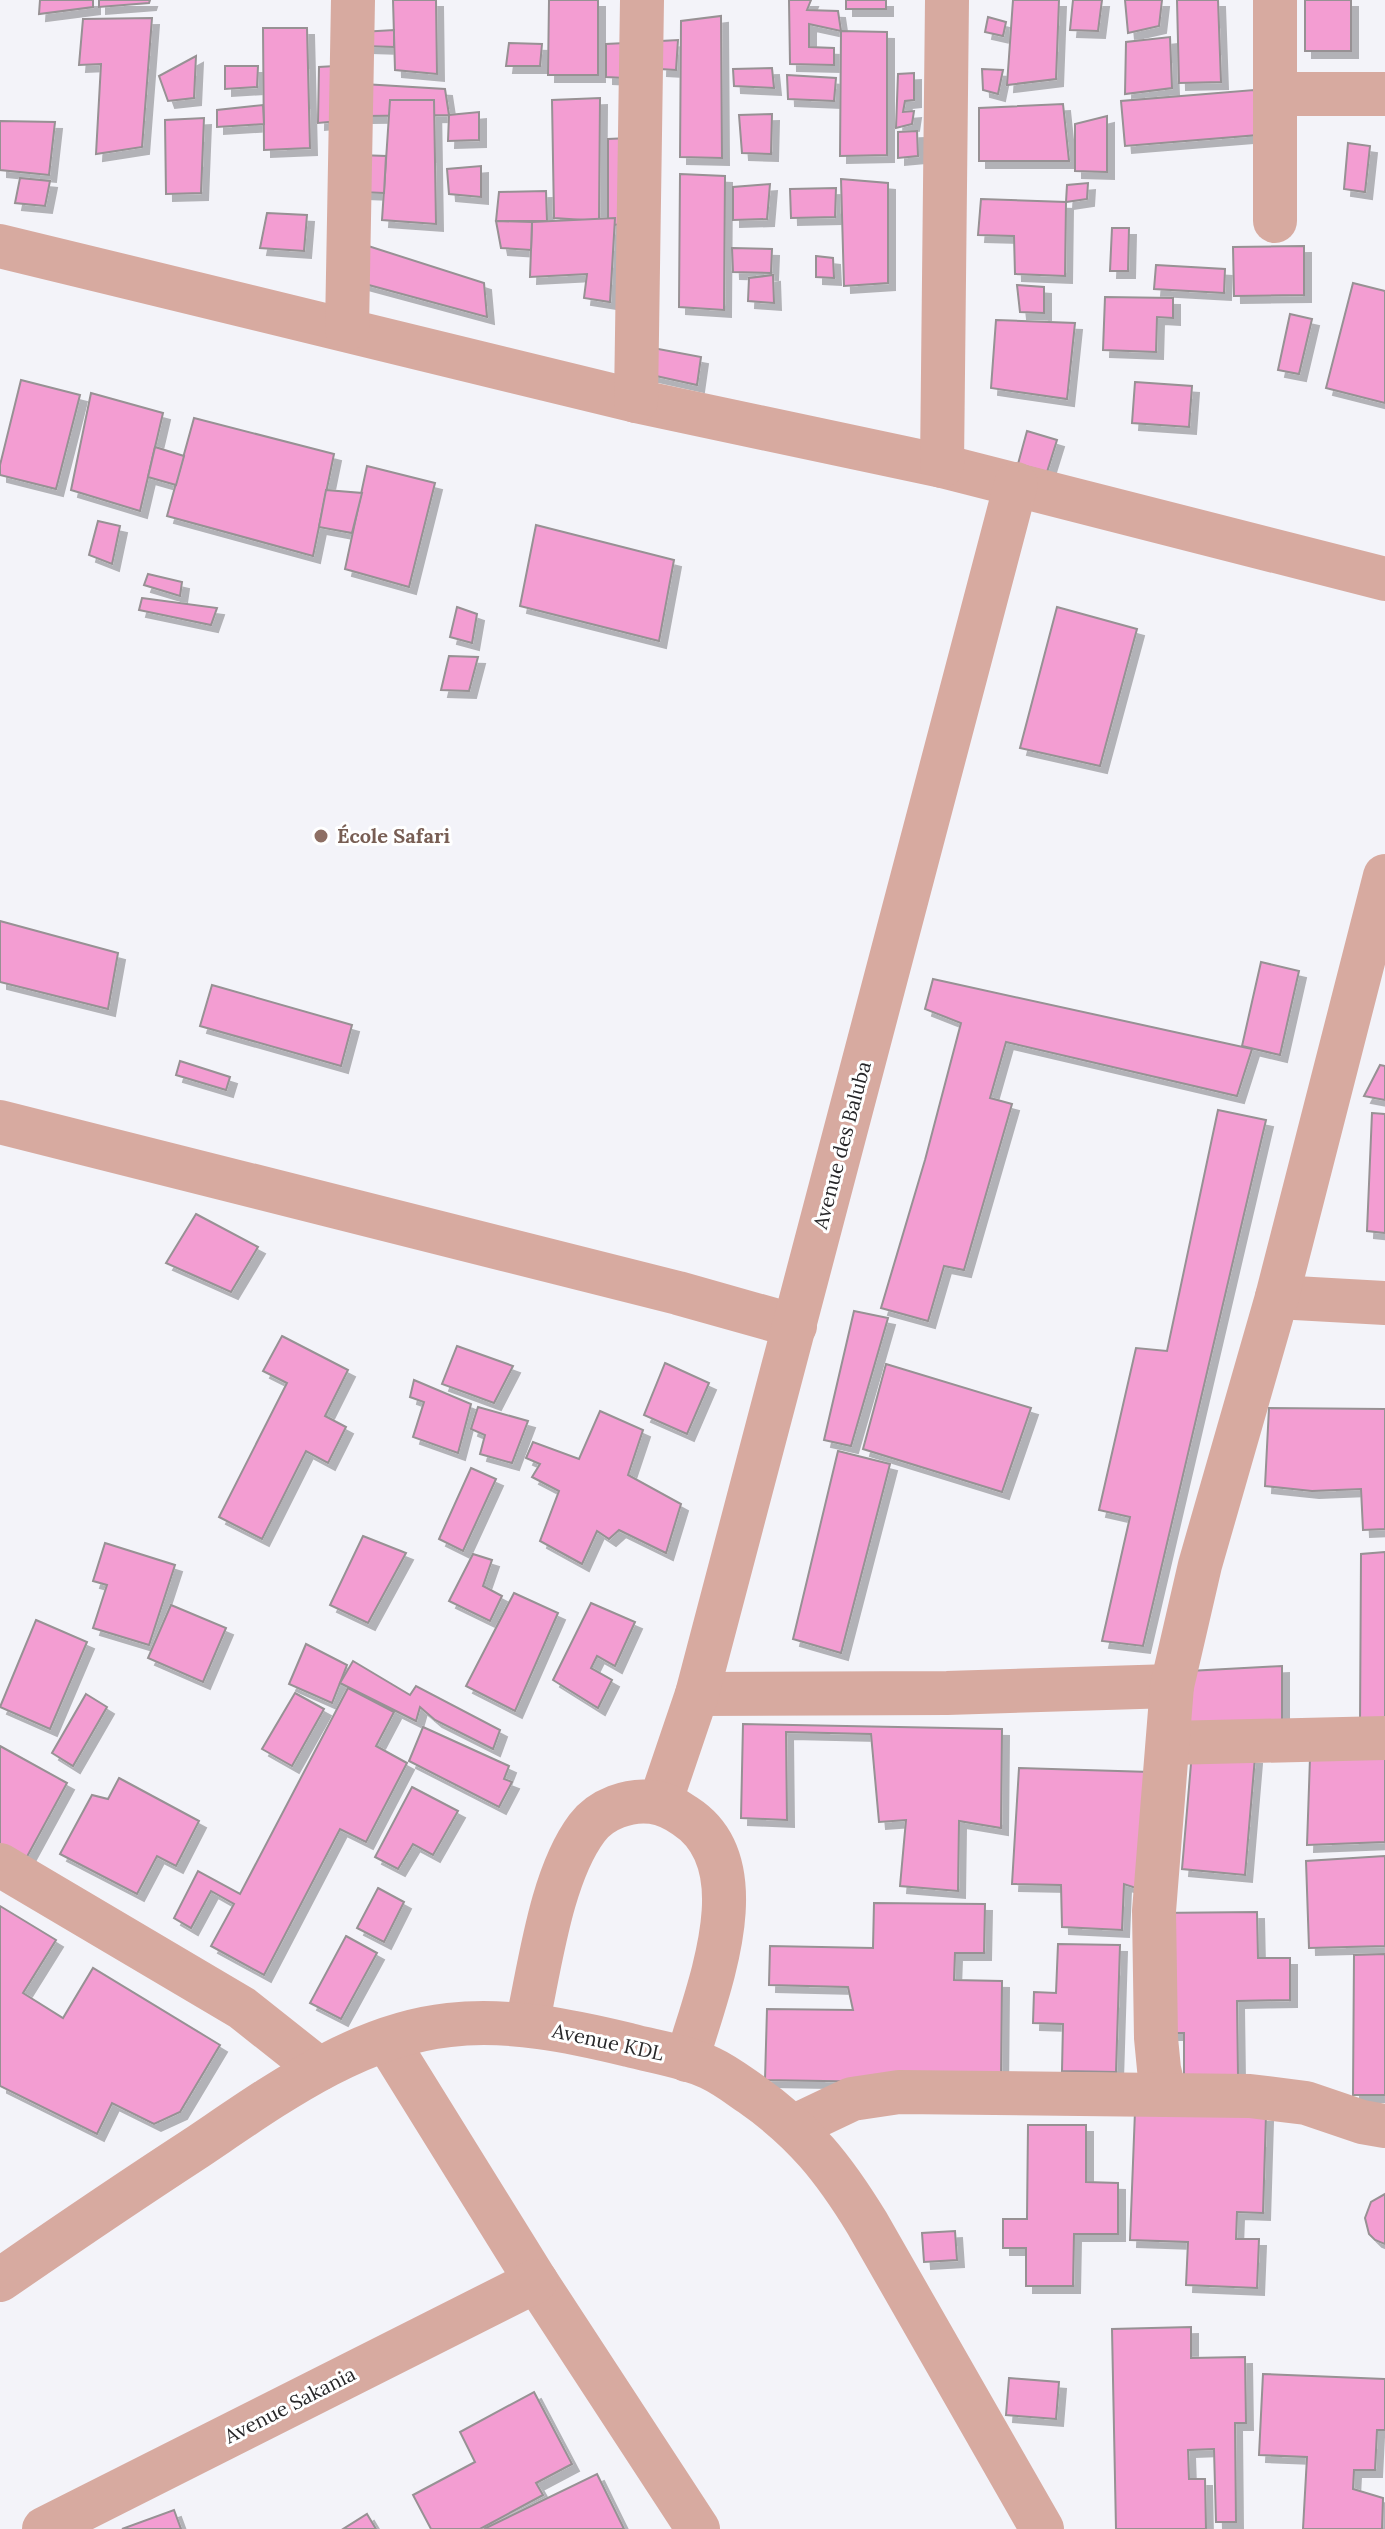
<svg xmlns="http://www.w3.org/2000/svg" width="1385" height="2529" font-family="Lora,serif">
  <style>
    .building { fill: #f39dd2; stroke: #979194; stroke-width: 2; filter: url(#shadow) }
    .lines { fill: none; stroke-linecap: round; stroke-linejoin: round }
    .minor { stroke: #d7aaa0; stroke-width: 44 }
    .education-dot { fill: #8d6e63; stroke: #fff; stroke-width: 3 }
    .labels { text-anchor: middle; stroke-width: 6; stroke-linejoin: round; paint-order: stroke }
    .education-label { font-size: 20px; font-weight: bold; fill: #785e54; stroke: #fff; text-anchor: start }
    .street-label { font-size: 20px; fill: #272729; stroke: #fff }
  </style>
  <defs>
    <filter id="shadow"><feDropShadow dx="7" dy="7" stdDeviation="0" flood-color="#0004"/></filter>
  </defs>
  <rect width="100%" height="100%" fill="#f3f3f9"/>
  <g class="building">
    <polygon points="40,0 93,0 93,7 39,14"/>
    <polygon points="99,0 150,0 149,3 99,7"/>
    <polygon points="393,0 436,0 437,74 395,70"/>
    <polygon points="549,0 598,0 598,75 548,75"/>
    <polygon points="789,0 811,0 807,10 838,11 841,31 809,24 809,47 834,48 834,65 790,64"/>
    <rect x="846" y="0" width="40" height="9"/>
    <polygon points="1013,0 1059,0 1056,79 1007,85"/>
    <polygon points="1073,0 1102,0 1098,31 1070,30"/>
    <polygon points="1125,0 1162,0 1159,26 1128,33"/>
    <polygon points="1177,0 1218,0 1221,82 1179,83"/>
    <rect x="1305" y="0" width="46" height="51"/>
    <polygon points="721,16 722,158 680,157 681,21"/>
    <polygon points="988,17 1006,22 1003,36 985,32"/>
    <polygon points="152,18 142,147 96,154 101,64 79,65 83,19"/>
    <polygon points="263,28 307,28 310,148 264,150"/>
    <polygon points="394,30 394,47 365,46 361,32"/>
    <polygon points="841,31 887,32 887,155 840,156"/>
    <polygon points="1170,37 1172,88 1125,94 1126,42"/>
    <polygon points="678,40 676,70 660,69 661,41"/>
    <polygon points="509,43 542,44 540,66 506,66"/>
    <polygon points="625,43 625,78 606,77 606,44"/>
    <polygon points="196,56 194,98 168,101 159,76"/>
    <polygon points="225,66 258,66 257,87 225,89"/>
    <polygon points="335,66 339,121 318,123 319,67"/>
    <polygon points="772,68 774,88 734,86 733,69"/>
    <polygon points="982,69 1003,70 998,94 983,90"/>
    <polygon points="914,73 914,100 905,101 903,112 914,111 912,124 896,128 898,74"/>
    <polygon points="787,75 836,78 834,101 788,99"/>
    <polygon points="363,84 445,89 449,115 365,116"/>
    <polygon points="1254,90 1258,135 1125,146 1121,101"/>
    <polygon points="600,98 599,221 554,218 552,100"/>
    <polygon points="390,100 434,100 436,224 382,220"/>
    <polygon points="1063,104 1069,161 979,161 979,108"/>
    <polygon points="263,105 264,124 217,127 217,110"/>
    <polygon points="479,112 479,140 448,141 449,115"/>
    <polygon points="772,114 771,154 742,153 739,115"/>
    <polygon points="1107,116 1107,172 1075,171 1075,124"/>
    <polygon points="204,118 201,193 166,194 165,120"/>
    <polygon points="0,121 55,122 49,175 0,170"/>
    <polygon points="917,131 918,156 898,158 898,132"/>
    <polygon points="629,138 630,224 608,225 608,139"/>
    <polygon points="1348,143 1370,146 1365,192 1344,189"/>
    <polygon points="359,155 386,156 384,193 361,192"/>
    <polygon points="481,166 481,197 449,194 447,169"/>
    <polygon points="680,174 725,176 724,310 679,307"/>
    <polygon points="20,178 50,181 45,206 15,203"/>
    <polygon points="841,179 888,183 888,283 844,286"/>
    <polygon points="1088,183 1087,199 1066,202 1067,185"/>
    <polygon points="770,184 767,219 733,220 733,187"/>
    <polygon points="836,188 835,217 791,218 790,189"/>
    <polygon points="546,191 547,221 496,221 499,192"/>
    <polygon points="981,199 1066,202 1065,276 1015,274 1014,236 978,235"/>
    <polygon points="267,213 307,215 304,251 260,248"/>
    <polygon points="615,218 610,302 584,298 587,274 530,277 532,222"/>
    <polygon points="496,221 532,222 531,250 501,248"/>
    <polygon points="1112,228 1129,228 1128,271 1110,271"/>
    <polygon points="365,245 484,283 487,317 354,281"/>
    <polygon points="1304,246 1304,295 1234,296 1233,247"/>
    <polygon points="732,248 772,249 771,273 733,272"/>
    <polygon points="816,256 833,258 834,278 816,277"/>
    <polygon points="1156,265 1225,269 1224,293 1154,289"/>
    <polygon points="773,275 774,303 748,301 749,278"/>
    <polygon points="1353,283 1385,291 1385,403 1326,388"/>
    <polygon points="1017,285 1044,287 1044,313 1020,312"/>
    <polygon points="1105,297 1173,298 1173,318 1157,317 1156,352 1103,350"/>
    <polygon points="1290,314 1312,319 1299,374 1278,370"/>
    <polygon points="996,320 1075,323 1067,399 991,388"/>
    <polygon points="653,348 701,357 697,385 647,374"/>
    <polygon points="21,380 80,395 56,489 0,475 0,465"/>
    <polygon points="1135,382 1192,386 1189,427 1132,423"/>
    <polygon points="91,393 163,413 140,511 71,490"/>
    <polygon points="194,418 334,454 313,556 167,516"/>
    <polygon points="1027,431 1057,440 1047,472 1018,464"/>
    <polygon points="155,447 184,456 176,485 148,477"/>
    <polygon points="367,466 435,483 409,587 345,569"/>
    <polygon points="326,490 362,493 352,533 319,527"/>
    <polygon points="98,521 120,526 112,564 89,555"/>
    <polygon points="536,525 674,560 659,641 520,606"/>
    <polygon points="148,574 182,582 180,596 144,585"/>
    <polygon points="142,598 217,608 211,625 139,610"/>
    <polygon points="457,607 477,614 472,643 450,637"/>
    <polygon points="1057,607 1137,629 1100,766 1020,748"/>
    <polygon points="449,656 478,657 469,691 441,690"/>
    <polygon points="0,921 118,953 108,1009 0,982"/>
    <polygon points="1261,962 1299,971 1280,1055 1242,1046"/>
    <polygon points="933,979 1252,1049 1237,1096 1006,1042 990,1098 1012,1104 964,1270 944,1266 928,1321 881,1308 925,1160 961,1023 925,1009"/>
    <polygon points="212,985 352,1025 341,1066 200,1026"/>
    <polygon points="180,1061 230,1077 226,1090 176,1075"/>
    <polygon points="1380,1065 1385,1066 1385,1100 1364,1096"/>
    <polygon points="1218,1110 1266,1120 1143,1646 1102,1641 1130,1517 1099,1510 1136,1348 1167,1351"/>
    <polygon points="1372,1113 1385,1114 1385,1233 1367,1231"/>
    <polygon points="196,1214 258,1247 231,1292 166,1263"/>
    <polygon points="854,1311 888,1318 851,1446 824,1440"/>
    <polygon points="282,1336 348,1370 325,1416 346,1427 328,1463 306,1451 262,1539 219,1517 287,1383 263,1371"/>
    <polygon points="457,1346 513,1366 494,1403 442,1384"/>
    <polygon points="665,1363 709,1383 687,1434 644,1415"/>
    <polygon points="886,1364 1031,1408 1002,1492 863,1449"/>
    <polygon points="414,1380 471,1404 458,1453 413,1437 424,1402 410,1397"/>
    <polygon points="478,1407 528,1421 512,1463 480,1454 485,1435 471,1429"/>
    <polygon points="1269,1408 1385,1409 1385,1529 1363,1530 1361,1489 1312,1491 1265,1486"/>
    <polygon points="600,1411 643,1430 628,1475 681,1504 666,1553 619,1530 609,1539 597,1531 582,1564 540,1541 559,1491 532,1477 540,1464 526,1458 533,1442 579,1459"/>
    <polygon points="838,1451 890,1464 841,1653 793,1639"/>
    <polygon points="471,1468 496,1479 463,1551 439,1539"/>
    <polygon points="363,1536 406,1553 368,1623 330,1605"/>
    <polygon points="105,1543 175,1565 149,1645 93,1628 107,1585 93,1581"/>
    <polygon points="1385,1552 1385,1727 1360,1725 1361,1554"/>
    <polygon points="473,1554 492,1560 483,1586 502,1596 490,1621 449,1601"/>
    <polygon points="514,1593 558,1613 515,1711 466,1686"/>
    <polygon points="591,1603 635,1622 615,1666 597,1656 591,1668 612,1680 598,1708 553,1680"/>
    <polygon points="171,1605 226,1628 203,1682 148,1658"/>
    <polygon points="36,1620 87,1642 50,1729 0,1707"/>
    <polygon points="306,1644 347,1665 332,1703 289,1684"/>
    <polygon points="353,1661 410,1695 416,1686 500,1730 493,1749 435,1720 420,1707 416,1721 340,1683"/>
    <polygon points="1282,1666 1282,1726 1179,1722 1189,1671"/>
    <polygon points="348,1688 394,1712 376,1746 407,1763 366,1842 340,1829 264,1975 211,1946 234,1904 211,1891 191,1928 174,1918 198,1871 240,1894"/>
    <polygon points="295,1693 324,1709 292,1766 262,1749"/>
    <polygon points="86,1694 107,1707 73,1766 52,1753"/>
    <polygon points="743,1724 1002,1729 1001,1828 959,1821 958,1891 900,1886 906,1820 879,1822 871,1734 786,1732 787,1820 741,1818"/>
    <polygon points="423,1727 509,1766 504,1779 512,1782 499,1807 409,1761"/>
    <polygon points="0,1746 67,1783 23,1864 0,1852"/>
    <polygon points="1192,1752 1255,1757 1245,1875 1182,1869"/>
    <polygon points="1310,1758 1385,1759 1385,1842 1307,1845"/>
    <polygon points="1019,1768 1150,1772 1139,1889 1124,1884 1122,1930 1062,1927 1061,1885 1012,1884"/>
    <polygon points="119,1778 199,1821 176,1866 157,1856 137,1894 60,1854 92,1795 108,1799"/>
    <polygon points="412,1787 458,1811 433,1855 413,1844 398,1869 375,1857"/>
    <polygon points="1385,1856 1385,1946 1309,1948 1306,1861"/>
    <polygon points="378,1888 404,1902 384,1942 357,1928"/>
    <polygon points="874,1903 985,1904 984,1953 955,1953 954,1980 1002,1981 1001,2084 765,2080 767,2009 853,2010 848,1987 769,1985 770,1946 873,1948"/>
    <polygon points="0,1906 56,1940 23,1993 63,2018 93,1968 220,2045 180,2112 154,2124 112,2103 97,2134 0,2086"/>
    <polygon points="1257,1912 1258,1958 1290,1958 1290,2000 1237,2001 1238,2075 1184,2076 1184,2033 1157,2033 1155,1913"/>
    <polygon points="346,1936 377,1953 341,2019 310,2003"/>
    <polygon points="1058,1944 1120,1945 1116,2072 1062,2071 1063,2024 1033,2023 1034,1992 1056,1993"/>
    <polygon points="1385,1954 1385,2095 1353,2095 1354,1955"/>
    <polygon points="1135,2111 1266,2115 1263,2213 1237,2212 1236,2239 1259,2239 1257,2288 1186,2285 1188,2242 1130,2240"/>
    <polygon points="1028,2125 1086,2125 1086,2182 1118,2183 1118,2234 1074,2234 1073,2286 1026,2286 1026,2248 1003,2248 1003,2219 1027,2219"/>
    <polygon points="1385,2194 1385,2244 1375,2240 1369,2234 1365,2218 1371,2202"/>
    <polygon points="955,2231 957,2260 924,2262 922,2233"/>
    <polygon points="1191,2327 1191,2358 1245,2357 1246,2423 1235,2423 1236,2522 1216,2522 1214,2449 1188,2450 1189,2479 1205,2479 1206,2529 1116,2529 1112,2329"/>
    <polygon points="1263,2374 1385,2379 1385,2430 1377,2430 1375,2470 1354,2470 1353,2489 1383,2498 1382,2529 1303,2529 1307,2457 1259,2455"/>
    <polygon points="1009,2378 1059,2382 1056,2419 1006,2415"/>
    <polygon points="534,2392 572,2464 536,2483 543,2495 480,2529 431,2529 413,2495 475,2462 460,2432"/>
    <polygon points="597,2474 624,2529 484,2529"/>
    <polygon points="174,2510 181,2529 122,2529"/>
    <polygon points="367,2514 376,2529 343,2529"/>
  </g>
  <g class="lines">
    <g class="minor">
      <polyline points="1275,94 1385,94"/>
      <polyline points="1275,221 1275,0"/>
      <polyline points="0,246 636,401 942,466 1385,579"/>
      <polyline points="347,329 353,0"/>
      <polyline points="636,401 642,0"/>
      <polyline points="942,466 947,0"/>
      <polyline points="0,1122 678,1293 795,1326"/>
      <polyline points="1277,1297 1385,1303"/>
      <polyline points="697,1694 947,1693 1172,1686"/>
      <polyline points="1168,1743 1385,1738"/>
      <polyline points="660,1803 697,1694 1016,484"/>
      <polyline points="0,1865 242,2008 319,2069"/>
      <path d="M527,2025C540,1966 551,1876 587,1828C601,1809 629,1799 652,1802C664,1803 675,1809 685,1816C761,1865 706,1992 687,2060"/>
      <polyline points="387,2041 536,2281 698,2529"/>
      <polyline points="1165,2095 1159,2069 1156,2038 1154,1911 1172,1686 1200,1565 1277,1297 1385,876"/>
      <polyline points="793,2127 852,2099 899,2092 1250,2096 1306,2103 1362,2122 1385,2126"/>
      <path d="M0,2280C65,2235 130,2191 196,2148C272,2097 355,2035 449,2025C509,2018 571,2031 629,2045C655,2052 685,2056 710,2068C725,2075 738,2085 751,2094C804,2131 834,2169 867,2223L1042,2529"/>
      <polyline points="44,2529 536,2281"/>
    </g>
  </g>
  <circle class="education-dot" cx="321" cy="836" r="8"/>
  <g class="labels">
    <g class="education-label">
      <text x="337" y="843">École Safari</text>
    </g>
    <g class="street-label">
      <text transform="translate(842 1145) rotate(-75)" y="7">Avenue des Baluba</text>
      <text transform="translate(608 2042) rotate(12)" y="7">Avenue KDL</text>
      <text transform="translate(290 2405) rotate(-27)" y="7">Avenue Sakania</text>
    </g>
  </g>
</svg>
